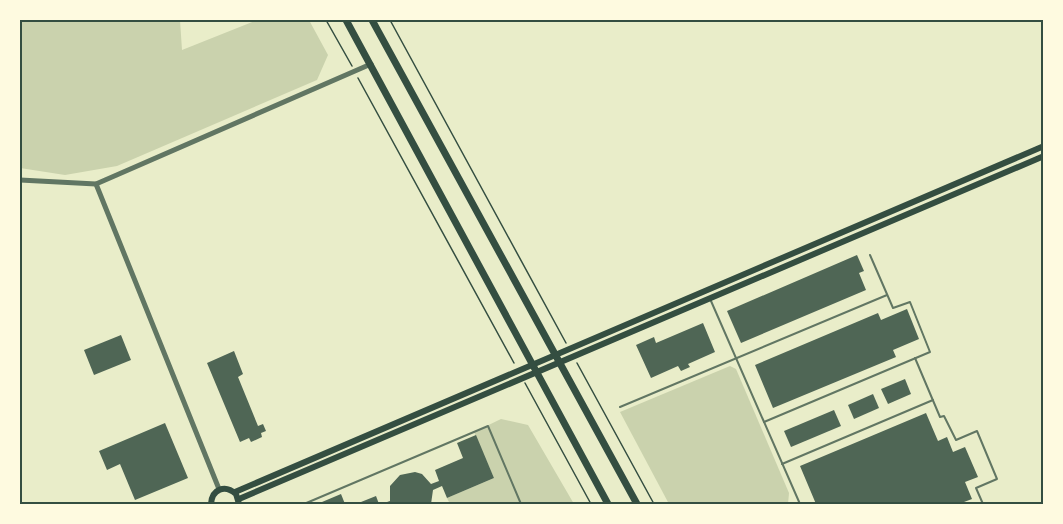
<svg xmlns="http://www.w3.org/2000/svg" width="1063" height="524" font-family="Lato,sans-serif">
  <style>
    .green { fill: #cad2ad }
    .building { fill: #4f6655 }
    .lines { fill: none; stroke-linecap: round; stroke-linejoin: round }
    .path { stroke: #344e41; stroke-width: 1.5 }
    .service { stroke: #617663; stroke-width: 2 }
    .tertiary { stroke: #617663; stroke-width: 5 }
    .secondary { stroke: #344e41; stroke-width: 6 }
    .trunk { stroke: #344e41; stroke-width: 7 }
    .neatline { fill: none; stroke: #344e41; stroke-width: 2 }
  </style>
  <rect width="100%" height="100%" fill="#e9edc9"/>
  <g class="green">
    <polygon points="20,20 180,20 182,50 257,20 309,20 328,55 317,80 117,166 65,175 20,168"/>
    <polygon points="730,366 736,369 789,493 788,504 669,504 620,412"/>
    <polygon points="501,419 528,425 574,504 450,504 447,498 494,478 474,432"/>
  </g>
  <g class="building">
    <polygon points="857,255 864,271 859,273 866,290 741,343 727,311"/>
    <polygon points="907,309 919,339 893,350 896,357 773,408 755,365 878,313 881,320"/>
    <polygon points="703,323 715,352 688,364 690,367 681,371 678,366 651,378 636,345 654,337 656,343"/>
    <polygon points="121,335 131,360 94,375 84,350"/>
    <polygon points="234,351 243,374 238,377 258,426 263,424 266,431 261,433 262,437 251,442 249,438 240,442 207,363"/>
    <polygon points="905,379 911,394 888,404 881,389"/>
    <polygon points="873,394 879,408 854,419 848,405"/>
    <polygon points="834,410 841,426 791,447 784,431"/>
    <polygon points="926,413 938,441 947,437 953,452 965,447 978,477 965,482 972,499 964,502 965,504 816,504 800,466"/>
    <polygon points="165,423 188,478 135,500 120,464 107,470 99,451"/>
    <polygon points="476,435 494,478 447,498 442,486 433,490 431,504 381,504 390,501 390,486 400,475 415,472 422,474 431,484 439,481 435,470 463,458 457,443"/>
    <polygon points="341,494 345,504 323,504 322,502"/>
    <polygon points="376,496 379,504 356,504"/>
  </g>
  <g class="lines">
    <g class="path">
      <polyline points="326,20 352,66"/>
      <polyline points="390,20 566,343"/>
      <polyline points="358,78 514,363"/>
      <polyline points="577,363 654,504"/>
      <polyline points="525,383 591,504"/>
    </g>
    <g class="service">
      <polyline points="711,301 800,504"/>
      <polyline points="915,358 940,417 944,416 956,440 977,431 997,479 976,488 983,504"/>
      <polyline points="620,407 887,295"/>
      <polyline points="764,422 930,352 910,302 893,308 870,255"/>
      <polyline points="782,464 933,400"/>
      <polyline points="304,504 488,426 521,504"/>
    </g>
    <g class="tertiary">
      <polyline points="20,180 96,184 371,64"/>
      <polyline points="96,184 219,489"/>
    </g>
    <g class="secondary">
      <polyline points="235,492 1044,146"/>
      <polyline points="239,499 1044,156"/>
      <path d="M211,504C212,489 225,484 236,494L239,504"/>
    </g>
    <g class="trunk">
      <polyline points="346,20 608,504"/>
      <polyline points="372,20 637,504"/>
    </g>
  </g>
  <rect width="1063" height="524" fill="none" stroke="#fefae0" stroke-width="42"/>
  <rect x="21" y="21" width="1021" height="482" class="neatline"/>
</svg>
